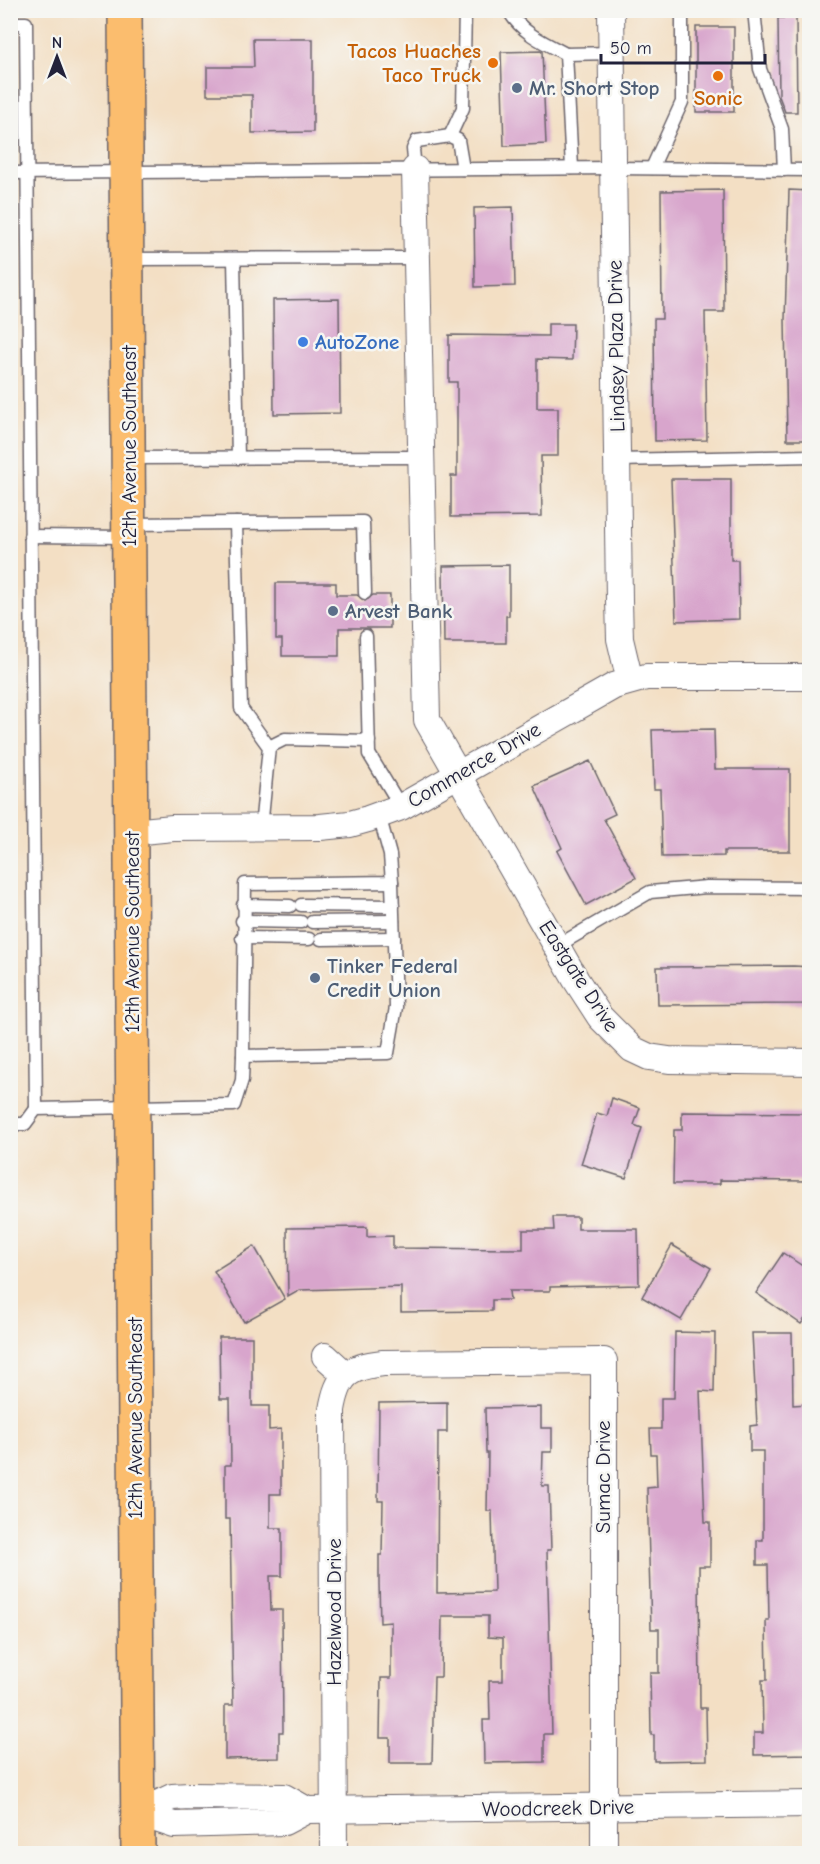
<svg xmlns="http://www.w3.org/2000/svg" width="820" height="1864" font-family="'Comic Neue',sans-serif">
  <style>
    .building { fill: #d8a5cc }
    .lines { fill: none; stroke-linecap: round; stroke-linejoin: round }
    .lane-casing { stroke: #6b646b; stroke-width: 15 }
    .street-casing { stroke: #6b646b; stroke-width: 28 }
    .primary-casing { stroke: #6b646b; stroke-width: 36 }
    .lane { stroke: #fff; stroke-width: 12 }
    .street { stroke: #fff; stroke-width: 26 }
    .primary { stroke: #fbbd6e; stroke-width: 33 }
    .food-dot { fill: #e8710a; stroke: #f6f6f2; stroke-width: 2 }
    .service-dot { fill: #5c6f8a; stroke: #f6f6f2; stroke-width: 2 }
    .shop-dot { fill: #3f7fe0; stroke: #f6f6f2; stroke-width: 2 }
    .labels { text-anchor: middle; stroke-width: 5; stroke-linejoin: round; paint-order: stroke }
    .food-label { font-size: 21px; font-weight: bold; fill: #c56008; stroke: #f6f6f2; text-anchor: end }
    .service-label { font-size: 21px; font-weight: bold; fill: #4e5e75; stroke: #f6f6f2; text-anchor: start }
    .shop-label { font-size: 21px; font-weight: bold; fill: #366cbe; stroke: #f6f6f2; text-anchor: start }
    .street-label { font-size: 21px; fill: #22223b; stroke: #f6f6f2 }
  </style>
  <rect width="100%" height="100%" fill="#f6f6f2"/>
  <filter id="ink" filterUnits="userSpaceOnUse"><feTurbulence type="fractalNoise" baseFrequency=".0167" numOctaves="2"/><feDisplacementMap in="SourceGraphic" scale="12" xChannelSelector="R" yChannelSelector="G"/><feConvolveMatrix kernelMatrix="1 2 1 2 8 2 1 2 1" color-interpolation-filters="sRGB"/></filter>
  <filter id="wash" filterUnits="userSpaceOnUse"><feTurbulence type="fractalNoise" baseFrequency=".008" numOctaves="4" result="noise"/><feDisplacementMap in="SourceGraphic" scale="24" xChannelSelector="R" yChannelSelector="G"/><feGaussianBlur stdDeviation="1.35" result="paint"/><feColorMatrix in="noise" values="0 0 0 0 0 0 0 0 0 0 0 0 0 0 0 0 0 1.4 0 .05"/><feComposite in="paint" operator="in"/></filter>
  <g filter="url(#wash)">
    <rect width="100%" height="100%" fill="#f3dfc4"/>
    <g id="blocks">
      <g class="building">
        <polygon points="778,18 796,18 797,112 785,112 779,96"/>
        <rect x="696" y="27" width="38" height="85"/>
        <polygon points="253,39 313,39 313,132 252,133 252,95 207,95 207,67 254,67"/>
        <polygon points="542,51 546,144 504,146 501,52"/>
        <polygon points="723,190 724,312 705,312 707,440 655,441 654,319 662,319 661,191"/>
        <polygon points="789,190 810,191 810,440 787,440 785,319"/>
        <polygon points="513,207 515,286 475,287 474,208"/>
        <polygon points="339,299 340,413 274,414 273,300"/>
        <polygon points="548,324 573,324 572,360 537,359 537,408 558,408 558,456 541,456 542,516 451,517 451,476 457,476 457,382 449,382 449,335 548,336"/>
        <polygon points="671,479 731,479 731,560 738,560 739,619 676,621"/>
        <polygon points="509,565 509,616 506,616 506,643 444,643 443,566"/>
        <polygon points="276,583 336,583 336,595 357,595 365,601 373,595 390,595 390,628 339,628 339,656 282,656 282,639 276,639"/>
        <polygon points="714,729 715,769 790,769 790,851 724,851 724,856 662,857 660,789 654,789 652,730"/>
        <polygon points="590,761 615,814 604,819 636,878 586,905 557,851 562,848 534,786"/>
        <polygon points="794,966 810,967 810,1004 658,1005 657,967"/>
        <polygon points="612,1098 640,1108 634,1125 642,1128 626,1178 581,1164 597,1113 607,1116"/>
        <polygon points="682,1112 810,1113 810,1181 720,1180 720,1184 673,1184 674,1130 682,1130"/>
        <polygon points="553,1217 578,1217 578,1229 638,1229 639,1285 550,1287 550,1291 509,1291 510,1300 492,1300 492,1311 401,1312 401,1287 300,1290 288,1297 287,1228 367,1227 367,1237 393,1236 393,1248 523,1249 523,1230 554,1230"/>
        <polygon points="672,1245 711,1268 681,1320 642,1297"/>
        <polygon points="254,1246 285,1299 244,1322 214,1271"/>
        <polygon points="783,1253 810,1271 810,1312 801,1324 756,1293"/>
        <polygon points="675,1332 715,1333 714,1392 700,1391 705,1522 710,1522 710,1566 699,1566 700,1708 706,1708 707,1760 654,1761 654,1735 651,1735 650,1673 659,1673 659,1629 651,1629 647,1488 657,1487 656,1454 651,1454 650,1429 661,1429 661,1398 674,1398"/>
        <polygon points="752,1333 792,1333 793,1405 808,1404 810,1754 754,1755 754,1733 763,1733 762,1680 767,1680 766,1620 769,1620 768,1565 757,1565 757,1540 763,1540 763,1451 750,1451 750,1426 757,1425"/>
        <polygon points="219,1337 252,1337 252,1406 269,1406 269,1430 281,1429 281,1494 270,1494 270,1528 282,1528 282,1576 270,1576 271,1610 282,1610 283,1732 279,1732 279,1758 225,1759 225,1705 233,1705 230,1519 225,1519 225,1465 231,1465 230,1399 220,1399"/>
        <polygon points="447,1402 447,1432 438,1432 437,1593 494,1592 492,1511 487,1511 488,1453 486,1453 485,1408 541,1407 541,1428 552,1428 552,1452 543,1452 542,1486 549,1486 551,1550 547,1550 552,1734 544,1734 544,1762 484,1763 483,1720 490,1720 489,1681 503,1681 503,1638 488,1637 488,1616 442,1616 441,1677 434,1677 432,1763 390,1763 390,1738 380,1738 381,1678 391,1678 391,1622 380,1623 379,1583 379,1555 382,1555 383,1501 378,1501 379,1403"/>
      </g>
    </g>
  </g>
  <g filter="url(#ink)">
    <use href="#blocks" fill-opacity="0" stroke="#6b646b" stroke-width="1.5"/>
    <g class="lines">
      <g class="lane-casing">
        <g id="lane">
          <path d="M508,10C522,33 542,42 566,54L572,168"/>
          <polyline points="754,10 760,69 782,129 784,170"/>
          <polyline points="10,23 26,23 36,1109"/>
          <polyline points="566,54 612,53"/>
          <polyline points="450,136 463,108 465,10"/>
          <polyline points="652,168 682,102 682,10"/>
          <polyline points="415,169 413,149 417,141 450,136 458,140 463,169"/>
          <polyline points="10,173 613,168 810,170"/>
          <polyline points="128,259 417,258"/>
          <polyline points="234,259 238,458"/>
          <polyline points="130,458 421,457"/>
          <polyline points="617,460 810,456"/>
          <polyline points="236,523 241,708 269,747 261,828"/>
          <polyline points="130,524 363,522 365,593"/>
          <polyline points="30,536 128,537"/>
          <polyline points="366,636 369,754 401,807"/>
          <polyline points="269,747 285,739 369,741"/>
          <polyline points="243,905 290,906"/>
          <polyline points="301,905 393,906"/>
          <polyline points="242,921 301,922"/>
          <polyline points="312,922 393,921"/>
          <polyline points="242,938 309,939"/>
          <polyline points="321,939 394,938"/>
          <polyline points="557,946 650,892 707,887 810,888"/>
          <polyline points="243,1056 388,1053 396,1007 392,882"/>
          <polyline points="10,1124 25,1124 36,1109 234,1105 242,1080 243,1056 245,884 392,882 390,855 379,815"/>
        </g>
      </g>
      <g class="street-casing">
        <g id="street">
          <polyline points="611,10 619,600 620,639 630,681"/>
          <polyline points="415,169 427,720 576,980 600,1017 632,1049 649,1057 669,1060 810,1062"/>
          <polyline points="132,832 173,828 320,827 350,824 368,819 401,807 614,686 646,677 810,677"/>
          <polyline points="325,1356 346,1375"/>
          <polyline points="138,1813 174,1825 284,1822 307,1810 810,1804"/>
          <polyline points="138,1813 172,1797 189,1796 284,1797 307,1810"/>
          <path d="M334,1854L332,1410C338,1375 348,1367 383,1363L604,1361V1854"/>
        </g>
      </g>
      <g class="primary-casing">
        <polyline id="primary" points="125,10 138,1854"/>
      </g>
      <use href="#lane" class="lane"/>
      <use href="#street" class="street"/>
      <use href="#primary" class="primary"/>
    </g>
  </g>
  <g class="food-dot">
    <circle cx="493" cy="63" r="6"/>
    <circle cx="718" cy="76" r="6"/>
  </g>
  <g class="service-dot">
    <circle cx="517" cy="88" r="6"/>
    <circle cx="333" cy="611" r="6"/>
    <circle cx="315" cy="978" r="6"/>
  </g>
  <circle class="shop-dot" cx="303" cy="342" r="6"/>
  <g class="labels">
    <g class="food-label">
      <text x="481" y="58">Tacos Huaches<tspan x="481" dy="24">Taco Truck</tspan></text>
      <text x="718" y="105" text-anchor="middle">Sonic</text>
    </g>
    <g class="service-label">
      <text x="529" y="95">Mr. Short Stop</text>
      <text x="345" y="618">Arvest Bank</text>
      <text x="327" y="973">Tinker Federal<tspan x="327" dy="24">Credit Union</tspan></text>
    </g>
    <g class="shop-label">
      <text x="315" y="349">AutoZone</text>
    </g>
    <g class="street-label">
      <text transform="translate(616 346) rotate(-91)" y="7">Lindsey Plaza Drive</text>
      <text transform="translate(129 446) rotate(-90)" y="7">12th Avenue Southeast</text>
      <text transform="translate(474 765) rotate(-30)" y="7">Commerce Drive</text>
      <text transform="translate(132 932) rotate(-90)" y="7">12th Avenue Southeast</text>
      <text transform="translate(579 976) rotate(57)" y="7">Eastgate Drive</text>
      <text transform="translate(135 1418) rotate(-90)" y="7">12th Avenue Southeast</text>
      <text transform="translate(603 1477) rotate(-90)" y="7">Sumac Drive</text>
      <text transform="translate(334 1612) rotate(-90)" y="7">Hazelwood Drive</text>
      <text transform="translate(558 1808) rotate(-1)" y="7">Woodcreek Drive</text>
    </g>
  </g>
  <rect width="820" height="1864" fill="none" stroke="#f6f6f2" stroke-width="36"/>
  <g transform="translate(57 57)" stroke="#f6f6f2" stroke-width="4.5" paint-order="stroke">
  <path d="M0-4.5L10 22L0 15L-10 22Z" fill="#22223b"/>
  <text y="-9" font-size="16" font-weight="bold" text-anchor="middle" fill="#22223b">N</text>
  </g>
  <path d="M601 54v9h164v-9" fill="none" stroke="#22223b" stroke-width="3"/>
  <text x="610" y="54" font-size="18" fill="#22223b" stroke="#f6f6f2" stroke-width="4.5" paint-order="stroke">50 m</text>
</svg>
